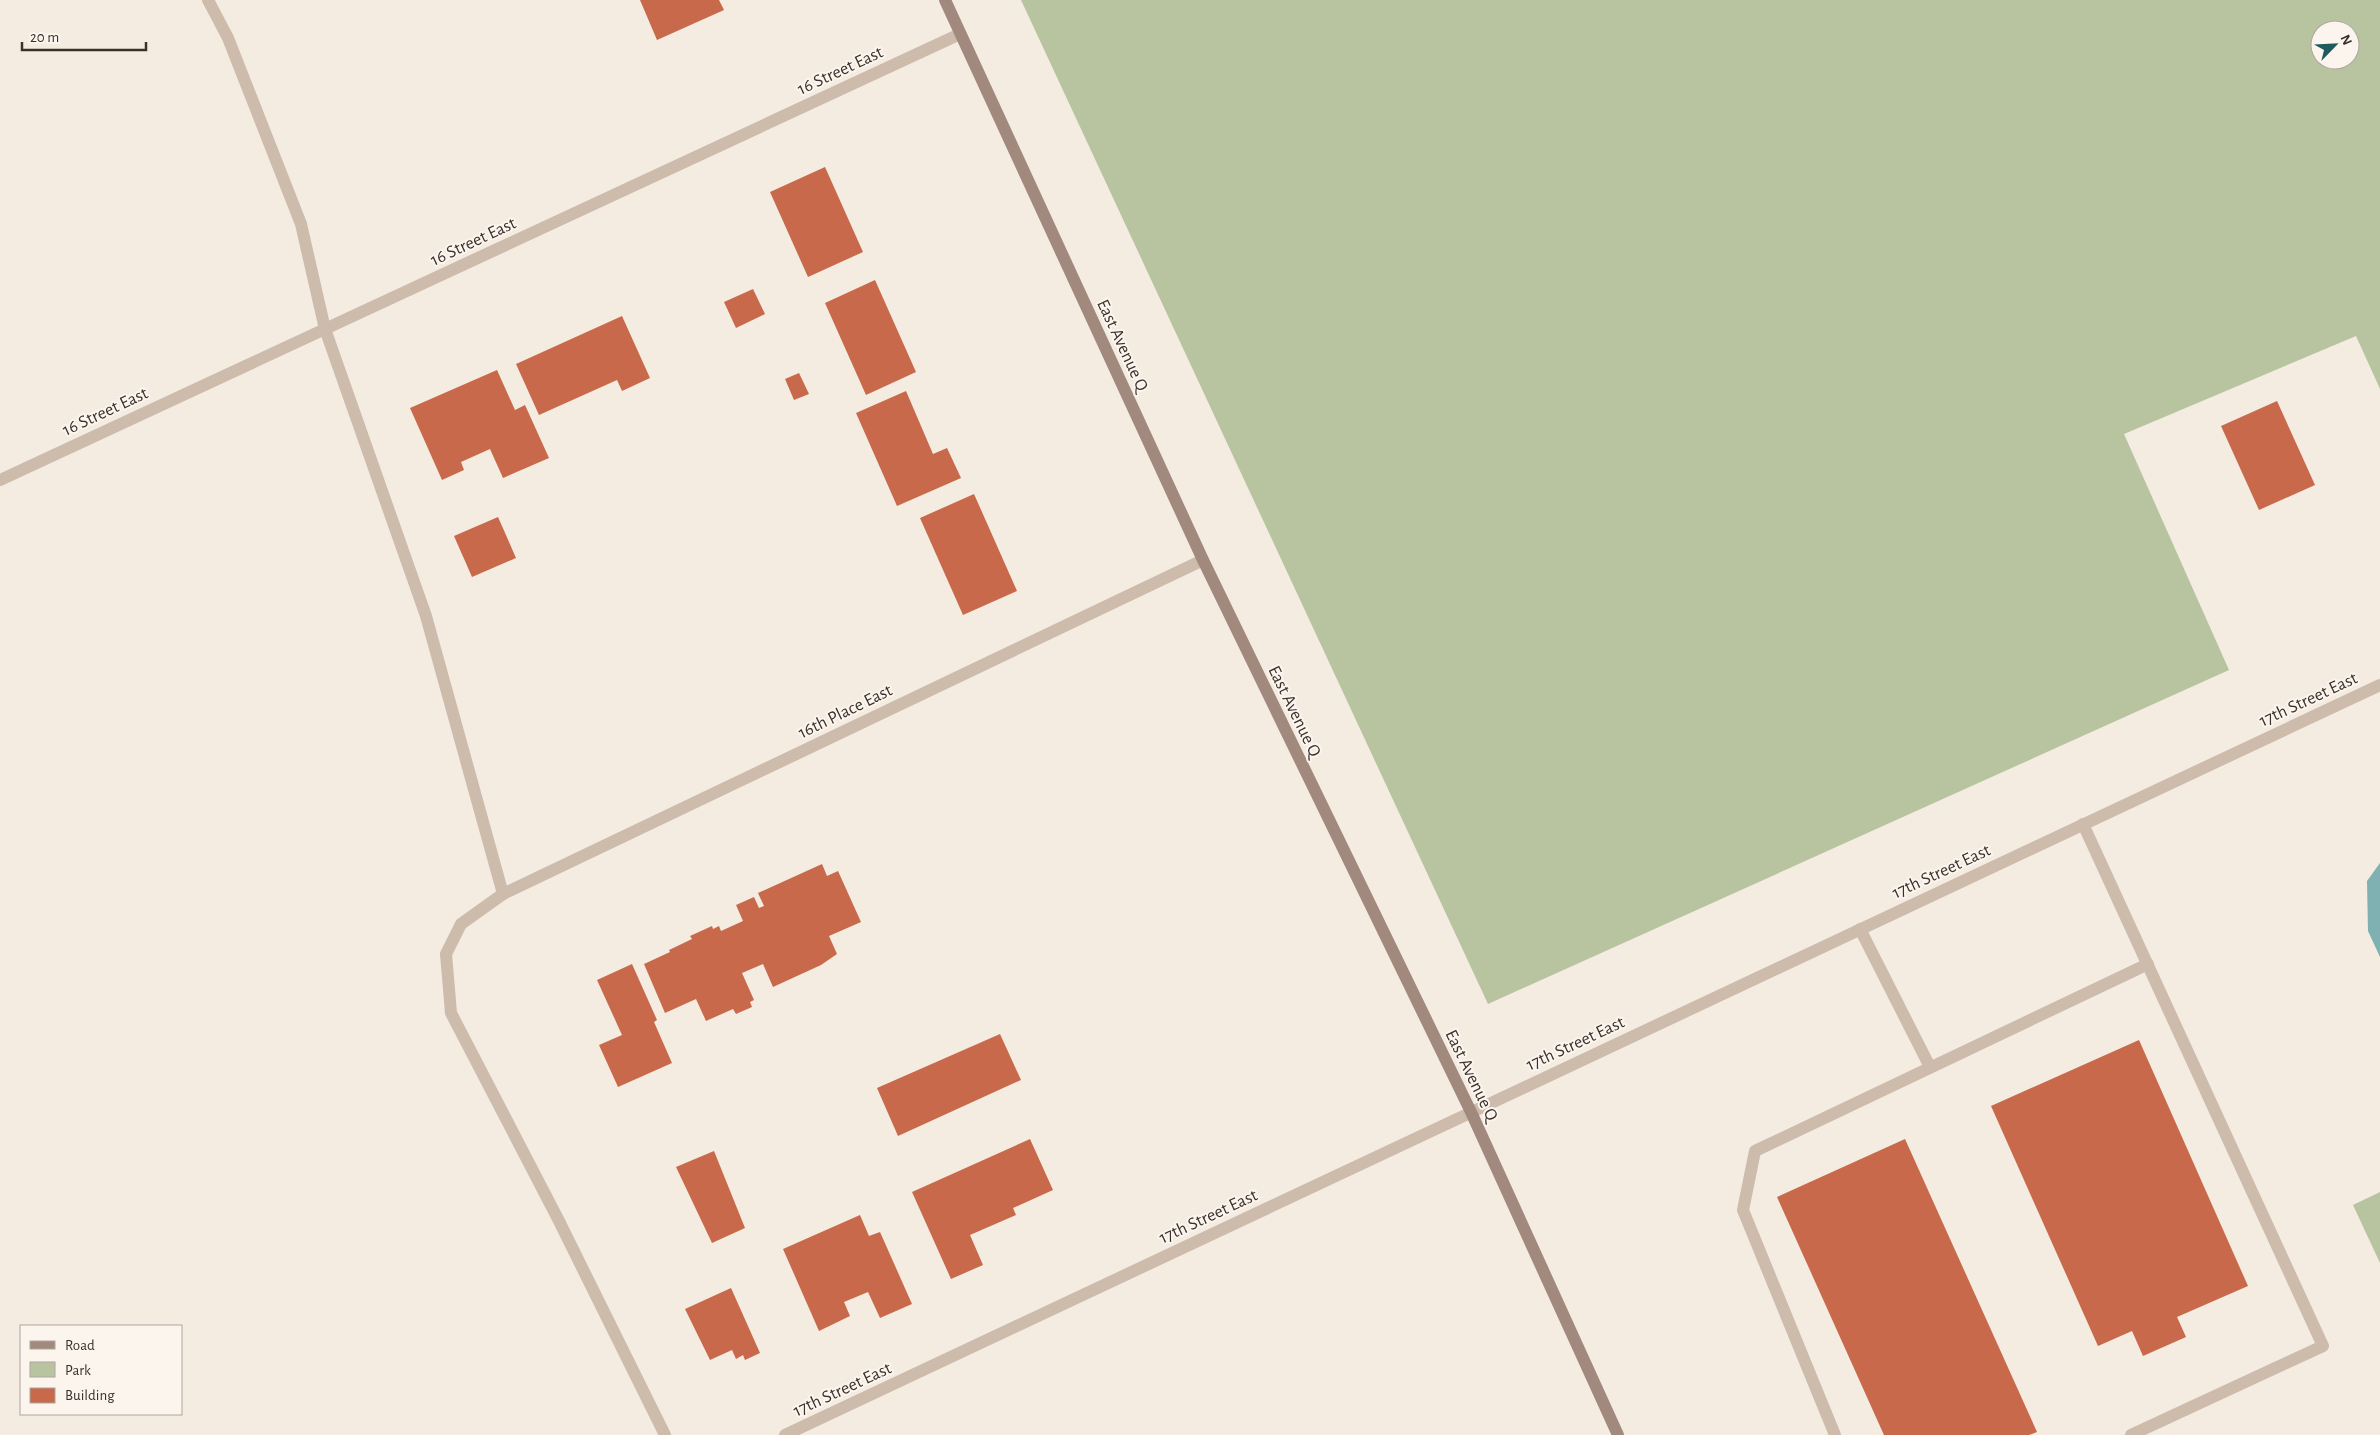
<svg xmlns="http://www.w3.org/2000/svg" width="2380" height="1435" font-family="'Alegreya Sans',sans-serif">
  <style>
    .green { fill: #b8c4a0; fill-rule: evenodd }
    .water { fill: #7fb0b2 }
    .building { fill: #c8694b }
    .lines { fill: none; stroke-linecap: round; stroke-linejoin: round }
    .lane { stroke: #cdbbac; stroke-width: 12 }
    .street { stroke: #cdbbac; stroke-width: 12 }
    .secondary { stroke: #a18a7d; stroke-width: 12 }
    .labels { text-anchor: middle; stroke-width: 4; stroke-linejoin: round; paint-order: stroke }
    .street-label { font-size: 18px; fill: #3b302b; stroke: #fbf5ee }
  </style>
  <rect width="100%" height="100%" fill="#f4ebe1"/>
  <g class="green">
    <path d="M1021,0H2380V389L2356,336L2124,434L2229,670L1488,1004ZM2320,30H2350V60H2320Z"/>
    <polygon points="2380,1192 2380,1263 2353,1205"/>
  </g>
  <polygon class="water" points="2380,863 2380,957 2368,931 2367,881"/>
  <g class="building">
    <polygon points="640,0 719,0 724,10 657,40"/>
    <polygon points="825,167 863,252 808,277 770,192"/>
    <polygon points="875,280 916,372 866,395 825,303"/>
    <polygon points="753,289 765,314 736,328 724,302"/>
    <polygon points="622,316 650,378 622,391 617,380 539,415 516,364"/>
    <polygon points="497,370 515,410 525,405 549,458 503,478 490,449 461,462 464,470 442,480 410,408"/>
    <polygon points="799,373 809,394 794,400 785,379"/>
    <polygon points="906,391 933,454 947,448 961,478 897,506 856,413"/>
    <polygon points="2277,401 2315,485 2259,510 2221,426"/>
    <polygon points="974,494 1017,591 963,615 920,518"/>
    <polygon points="498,517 516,558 472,577 454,536"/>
    <polygon points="822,864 827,876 838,871 861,922 829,936 837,954 821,965 773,987 763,964 742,973 754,1000 750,1002 752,1007 736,1014 733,1009 706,1021 696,999 665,1013 644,964 670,952 669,950 692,939 690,936 712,926 713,929 719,926 721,931 743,921 736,905 754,897 759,908 764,906 758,893"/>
    <polygon points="632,964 657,1020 654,1022 672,1063 618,1087 599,1045 622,1035 597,980"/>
    <polygon points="1000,1034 1021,1080 898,1136 877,1088"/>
    <polygon points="2139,1040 2248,1286 2177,1317 2186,1337 2143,1356 2132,1331 2098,1346 1991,1106"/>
    <polygon points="1030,1139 1053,1190 1013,1208 1016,1215 970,1235 983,1265 951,1279 912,1192"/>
    <polygon points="1905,1139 2037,1432 2029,1435 1884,1435 1777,1197"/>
    <polygon points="714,1151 745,1228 712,1243 676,1167"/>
    <polygon points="860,1215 869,1236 880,1232 912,1304 880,1318 868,1292 844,1302 850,1316 819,1331 783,1249"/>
    <polygon points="731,1288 760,1353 745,1360 743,1355 736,1359 732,1350 710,1360 685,1309"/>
  </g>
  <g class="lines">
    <g class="lane">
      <polyline points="208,0 228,38 301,224 325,329 426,616 503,894 461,924 446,954 451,1013 558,1219 665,1435"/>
      <polyline points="2083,824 2323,1346 2131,1435"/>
      <polyline points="1860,929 1930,1067"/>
      <polyline points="1835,1435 1743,1210 1755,1151 2148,964"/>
    </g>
    <g class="street">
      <polyline points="0,480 960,34"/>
      <polyline points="503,894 1203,560"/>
      <polyline points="785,1435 2380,685"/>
    </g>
    <polyline class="secondary" points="945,0 1203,560 1471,1112 1618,1435"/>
  </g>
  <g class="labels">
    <g class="street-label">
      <text transform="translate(840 70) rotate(-25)" y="6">16 Street East</text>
      <text transform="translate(473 241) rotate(-25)" y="6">16 Street East</text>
      <text transform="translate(1123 345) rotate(65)" y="6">East Avenue Q</text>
      <text transform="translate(105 411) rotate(-25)" y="6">16 Street East</text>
      <text transform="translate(2308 699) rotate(-25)" y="6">17th Street East</text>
      <text transform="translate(845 711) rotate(-26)" y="6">16th Place East</text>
      <text transform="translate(1295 711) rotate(64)" y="6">East Avenue Q</text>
      <text transform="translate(1941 871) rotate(-25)" y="6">17th Street East</text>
      <text transform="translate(1575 1043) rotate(-25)" y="6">17th Street East</text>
      <text transform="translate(1472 1075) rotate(64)" y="6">East Avenue Q</text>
      <text transform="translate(1208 1216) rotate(-25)" y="6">17th Street East</text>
      <text transform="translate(842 1389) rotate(-25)" y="6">17th Street East</text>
    </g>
  </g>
  <rect x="20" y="1325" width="162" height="90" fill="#fbf5ee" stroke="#aea6a0"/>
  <rect x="30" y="1341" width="25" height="8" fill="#a18a7d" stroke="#aea6a0"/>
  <text x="65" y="1350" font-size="15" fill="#3b302b">Road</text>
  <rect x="30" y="1362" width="25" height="15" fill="#b8c4a0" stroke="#aea6a0"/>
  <text x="65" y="1375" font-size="15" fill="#3b302b">Park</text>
  <rect x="30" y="1388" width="25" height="15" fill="#c8694b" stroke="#aea6a0"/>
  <text x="65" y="1400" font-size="15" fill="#3b302b">Building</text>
  <g transform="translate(2335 45) rotate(66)"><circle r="24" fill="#fbf5ee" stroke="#aea6a0"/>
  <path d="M0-4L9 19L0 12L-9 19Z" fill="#1f5a5e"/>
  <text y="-8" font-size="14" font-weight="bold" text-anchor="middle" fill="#3b302b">N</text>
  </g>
  <path d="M22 42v8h124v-8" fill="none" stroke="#3b302b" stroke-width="2.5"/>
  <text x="30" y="42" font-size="15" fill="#3b302b" stroke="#fbf5ee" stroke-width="4" paint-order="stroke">20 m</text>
</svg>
